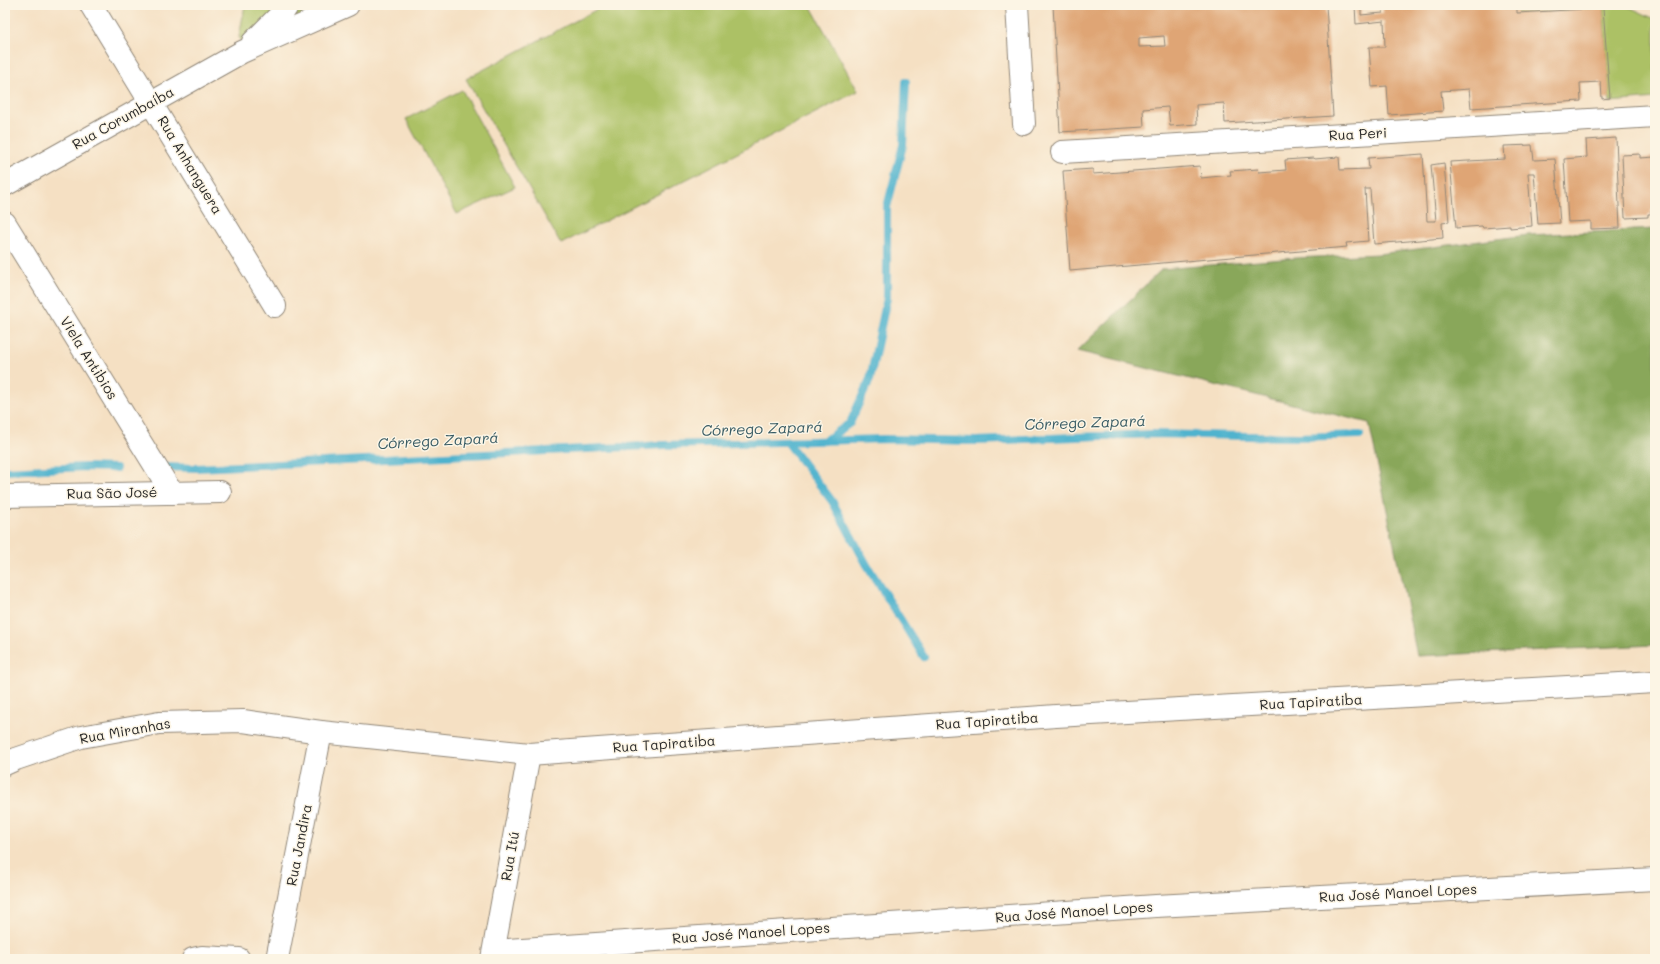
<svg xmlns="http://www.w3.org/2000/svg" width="1660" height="964" font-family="Mali,sans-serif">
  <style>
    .green { fill: #acc165; stroke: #6c7648 }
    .forest { fill: #89a75a; stroke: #5a6942 }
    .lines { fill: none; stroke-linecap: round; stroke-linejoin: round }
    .stream { stroke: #4fb3ce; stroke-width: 8 }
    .building { fill: #dfa575; fill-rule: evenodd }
    .minor-casing { stroke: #908677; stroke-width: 24 }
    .major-casing { stroke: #908677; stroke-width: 24 }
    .minor { stroke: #fff; stroke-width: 22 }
    .major { stroke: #fff; stroke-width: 22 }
    .labels { text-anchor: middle; stroke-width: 3; stroke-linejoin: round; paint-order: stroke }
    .street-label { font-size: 14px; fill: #2b2b2b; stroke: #fcf5e5 }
    .water-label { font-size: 15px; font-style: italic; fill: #385b64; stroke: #fcf5e5 }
  </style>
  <rect width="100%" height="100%" fill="#fcf5e5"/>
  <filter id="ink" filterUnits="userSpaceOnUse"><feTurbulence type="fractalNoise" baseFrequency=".025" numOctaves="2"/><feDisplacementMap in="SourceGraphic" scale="8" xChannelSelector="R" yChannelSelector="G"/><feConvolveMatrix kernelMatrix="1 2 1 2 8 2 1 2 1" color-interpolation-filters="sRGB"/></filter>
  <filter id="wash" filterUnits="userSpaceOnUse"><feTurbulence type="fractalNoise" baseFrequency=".012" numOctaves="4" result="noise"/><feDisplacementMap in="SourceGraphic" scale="16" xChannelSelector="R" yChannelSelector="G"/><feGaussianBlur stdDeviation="0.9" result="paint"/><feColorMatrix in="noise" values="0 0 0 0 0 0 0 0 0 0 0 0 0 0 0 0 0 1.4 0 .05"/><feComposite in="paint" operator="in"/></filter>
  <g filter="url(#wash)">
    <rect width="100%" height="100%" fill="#f5e0c3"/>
    <g class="green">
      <polygon points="245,5 325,5 243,44 239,37"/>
      <polygon points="605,5 810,5 858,91 561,244 466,79"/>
      <polygon points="1517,5 1625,5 1655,19 1655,98 1610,102 1603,8 1517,13"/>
      <polygon points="462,90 515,187 457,214 406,119"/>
    </g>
    <polygon class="forest" points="1655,229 1655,645 1417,656 1369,423 1077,351 1162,269 1296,258 1378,254 1528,235"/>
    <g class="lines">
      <g class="stream">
        <polyline points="825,441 850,423 870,379 887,298 887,207 903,145 906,82"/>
        <polyline points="788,443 832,501 867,565 924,657"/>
        <polyline points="164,467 196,468 345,461 665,445 885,439 976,441 1153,434 1298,437 1360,435"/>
        <polyline points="5,471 85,467 116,468"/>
      </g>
    </g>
    <g id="blocks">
      <g class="building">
        <path d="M1053,5H1326L1333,116L1225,123L1224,103L1196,105L1197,124L1170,126L1168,107L1143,109L1144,127L1060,132ZM1164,36L1165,46L1139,47V38Z"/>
        <polygon points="1355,5 1361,5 1361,15 1383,13 1383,5 1517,5 1517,13 1603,8 1610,98 1602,99 1601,82 1580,83 1581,101 1471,108 1469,89 1441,91 1443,111 1389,115 1387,86 1372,87 1369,47 1385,47 1384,21 1356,24"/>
        <polygon points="1616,138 1620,228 1591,229 1591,221 1568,222 1564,159 1587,157 1586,140"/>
        <polygon points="1532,145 1534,160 1555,159 1560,223 1538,224 1534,173 1528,173 1532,226 1510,228 1510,226 1483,228 1482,226 1456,228 1450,162 1505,159 1504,146"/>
        <polygon points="1423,154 1427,221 1436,221 1431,165 1444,163 1449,222 1442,223 1443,238 1374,244 1370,189 1365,189 1368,241 1346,243 1347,247 1070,271 1063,171 1093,169 1093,174 1200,166 1201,178 1231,175 1230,171 1258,169 1259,172 1286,170 1285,160 1313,158 1314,159 1339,157 1340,170 1369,169 1368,158"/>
        <polygon points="1640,154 1640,158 1655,157 1655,210 1651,210 1651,214 1648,214 1648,217 1625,218 1622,155"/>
      </g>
    </g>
  </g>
  <g filter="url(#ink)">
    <use href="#blocks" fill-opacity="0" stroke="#908677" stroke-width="1"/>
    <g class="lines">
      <g class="minor-casing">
        <g id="minor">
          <polyline points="91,5 275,306"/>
          <polyline points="1017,5 1024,124"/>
          <polyline points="1062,152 1655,116"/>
          <polyline points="5,223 172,493"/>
          <polyline points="5,496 220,492"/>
          <polyline points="5,764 16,759 81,737 159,723 243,721 321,732 529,754 1056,716 1655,682"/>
          <polyline points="494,951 1156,906 1655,879"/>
          <polyline points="193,959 202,957 239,959"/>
          <polyline points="277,959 321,732"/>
          <polyline points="492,959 529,754"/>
        </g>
      </g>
      <g class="major-casing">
        <g id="major">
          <polyline points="253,42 284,11 288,5"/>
          <polyline points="5,185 242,52 348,5"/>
        </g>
      </g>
      <use href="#minor" class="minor"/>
      <use href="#major" class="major"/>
    </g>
  </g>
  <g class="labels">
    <g class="street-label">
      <text transform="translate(123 118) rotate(-29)" y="5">Rua Corumbaíba</text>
      <text transform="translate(1358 134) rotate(-3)" y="5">Rua Peri</text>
      <text transform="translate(190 165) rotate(59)" y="5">Rua Anhanguera</text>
      <text transform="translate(89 358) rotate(58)" y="5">Viela Antibios</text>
      <text transform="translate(112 493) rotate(-1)" y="5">Rua São José</text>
      <text transform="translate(1311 702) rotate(-3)" y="5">Rua Tapiratiba</text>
      <text transform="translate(987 721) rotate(-4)" y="5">Rua Tapiratiba</text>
      <text transform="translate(125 731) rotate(-10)" y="5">Rua Miranhas</text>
      <text transform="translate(664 744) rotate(-4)" y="5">Rua Tapiratiba</text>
      <text transform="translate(299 845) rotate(-79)" y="5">Rua Jandira</text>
      <text transform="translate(510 856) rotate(-80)" y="5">Rua Itú</text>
      <text transform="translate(1398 893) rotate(-3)" y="5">Rua José Manoel Lopes</text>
      <text transform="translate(1074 912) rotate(-4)" y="5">Rua José Manoel Lopes</text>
      <text transform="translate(751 933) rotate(-4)" y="5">Rua José Manoel Lopes</text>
    </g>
    <g class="water-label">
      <text transform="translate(1085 423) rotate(-2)" y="5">Córrego Zapará</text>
      <text transform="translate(762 429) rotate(-2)" y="5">Córrego Zapará</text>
      <text transform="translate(438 441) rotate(-3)" y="5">Córrego Zapará</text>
    </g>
  </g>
  <rect width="1660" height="964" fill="none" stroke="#fcf5e5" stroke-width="20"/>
</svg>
